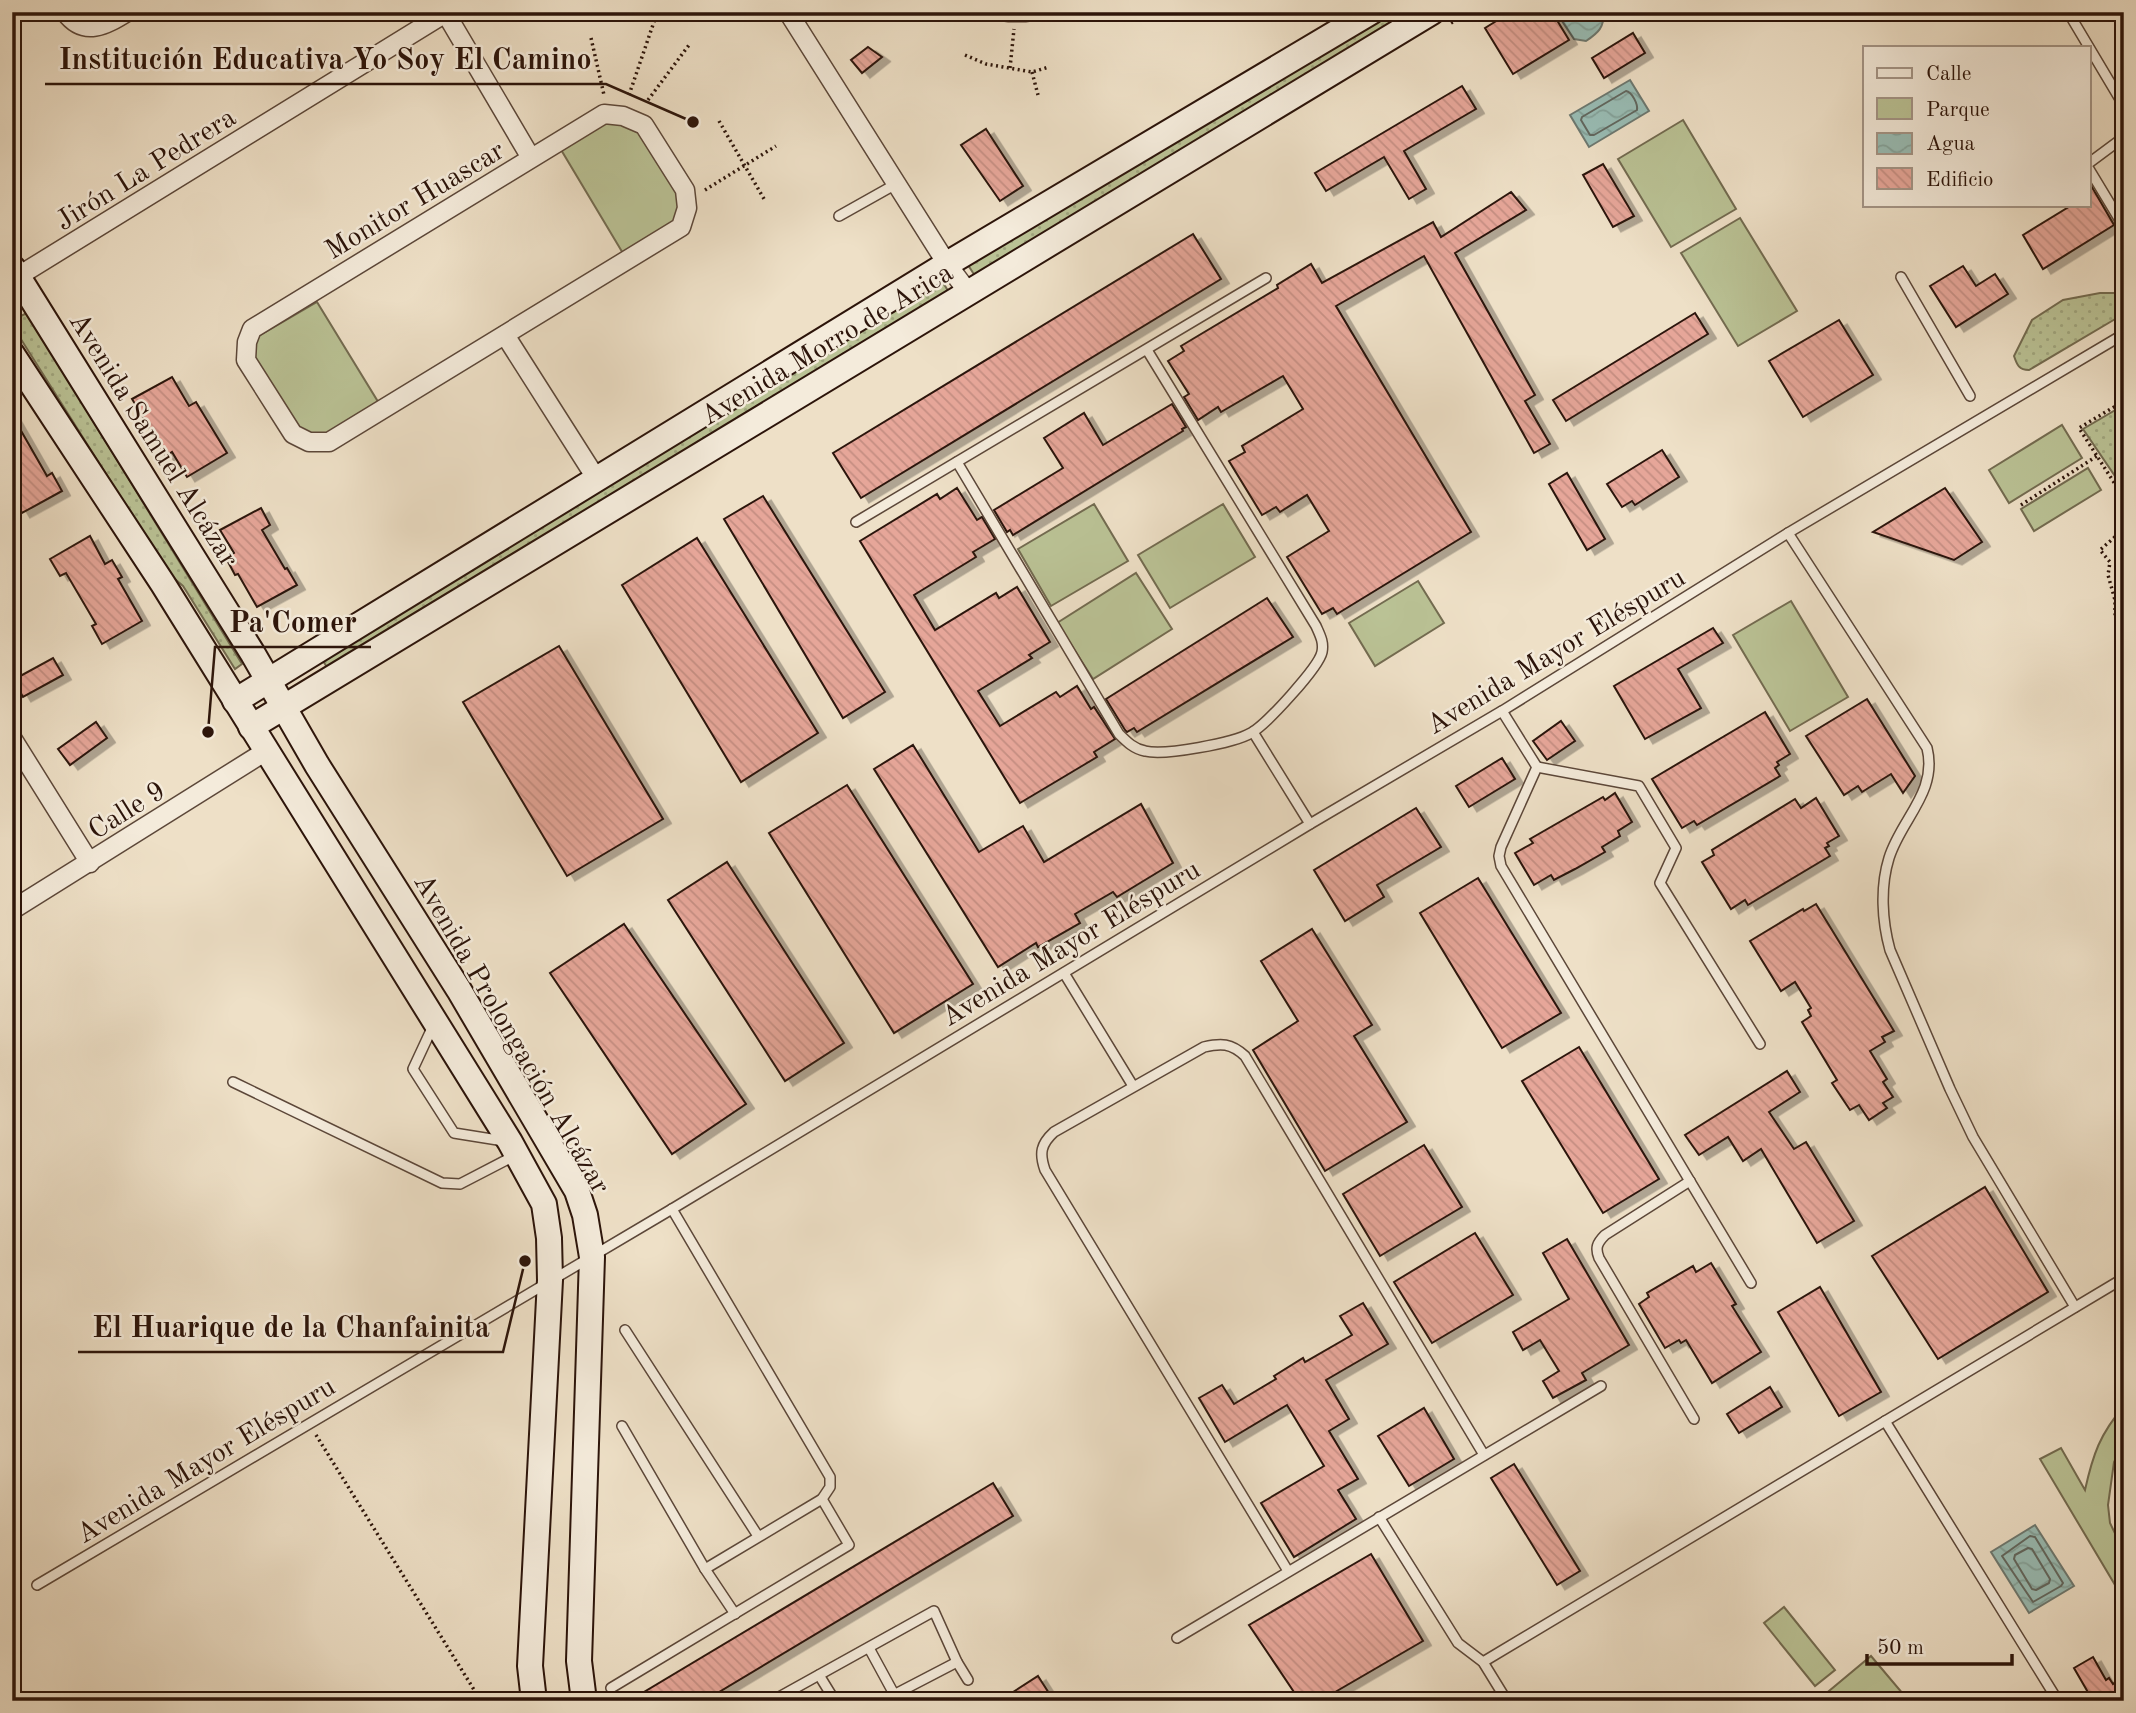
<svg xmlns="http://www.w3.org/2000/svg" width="2136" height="1713" font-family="'Old Standard TT',serif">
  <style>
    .grass { fill: url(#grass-dots); stroke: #736b50; stroke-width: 2 }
    .park { fill: #bac295; stroke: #736b50; stroke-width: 2 }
    .water { fill: url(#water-waves); stroke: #6d7971; stroke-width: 2 }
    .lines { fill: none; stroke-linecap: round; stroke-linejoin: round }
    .shore { stroke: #626860; stroke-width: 2 }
    .building { fill: url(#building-back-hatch); stroke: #2c140a; stroke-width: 2; filter: url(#shadow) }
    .service-casing { stroke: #5c4739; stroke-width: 12 }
    .minor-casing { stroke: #5c4739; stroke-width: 21 }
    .secondary-casing { stroke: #2c140a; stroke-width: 28 }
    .path { stroke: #2c140a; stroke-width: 3.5; stroke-dasharray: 2 3.5; stroke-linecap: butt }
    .service { stroke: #f4ebdb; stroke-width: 9 }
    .minor { stroke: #f4ebdb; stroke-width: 18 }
    .secondary { stroke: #f4ebdb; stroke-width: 24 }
    .labels { text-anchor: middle; stroke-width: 5; stroke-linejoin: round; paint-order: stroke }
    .street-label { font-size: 28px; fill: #2c140a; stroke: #f4ebdb }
    .leader { fill: none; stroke: #2c140a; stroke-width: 2.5 }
    .callout-dot { fill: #2c140a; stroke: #f4ebdb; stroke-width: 2.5 }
    .callout-label { font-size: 30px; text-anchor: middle; font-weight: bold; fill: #2c140a; stroke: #f4ebdb; stroke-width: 5; stroke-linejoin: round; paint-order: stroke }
  </style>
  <defs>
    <pattern id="grass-dots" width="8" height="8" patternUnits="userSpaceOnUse" patternTransform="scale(1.75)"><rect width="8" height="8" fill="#bac295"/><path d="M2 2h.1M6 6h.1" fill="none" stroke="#a0a67f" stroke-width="1.8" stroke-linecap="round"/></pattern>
    <pattern id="water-waves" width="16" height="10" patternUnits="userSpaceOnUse" patternTransform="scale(1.75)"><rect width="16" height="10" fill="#99bdb5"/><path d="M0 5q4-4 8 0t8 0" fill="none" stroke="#84a29a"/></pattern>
    <pattern id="building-back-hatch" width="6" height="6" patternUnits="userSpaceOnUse" patternTransform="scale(1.75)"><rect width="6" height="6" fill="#e6a699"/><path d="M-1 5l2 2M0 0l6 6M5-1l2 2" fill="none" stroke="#c58e82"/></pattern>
    <filter id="shadow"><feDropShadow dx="8" dy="4.5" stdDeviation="0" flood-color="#0004"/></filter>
  </defs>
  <rect width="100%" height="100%" fill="#eee0c7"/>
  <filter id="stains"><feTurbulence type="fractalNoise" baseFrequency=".00286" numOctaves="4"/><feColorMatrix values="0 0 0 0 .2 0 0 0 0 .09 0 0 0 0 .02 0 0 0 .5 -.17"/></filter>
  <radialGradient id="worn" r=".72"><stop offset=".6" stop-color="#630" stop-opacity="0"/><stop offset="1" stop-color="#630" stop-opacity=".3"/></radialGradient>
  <g class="grass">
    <polygon points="1387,12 1397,26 977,279 968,265"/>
    <polygon points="942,281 950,294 328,669 320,656"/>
    <path d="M2100,293H2115L2124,297L2122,315L2029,370C2019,370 2017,365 2014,356L2032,320L2063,300Z"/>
    <polygon points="27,313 242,664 235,669 183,586 169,574 12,325 12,320"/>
    <polygon points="2124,405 2124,474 2117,479 2083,429"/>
  </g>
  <g class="park">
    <polygon points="605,119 645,130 680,192 677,224 624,255 560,148"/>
    <polygon points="1683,120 1736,209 1671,247 1618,159"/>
    <polygon points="1740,218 1797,311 1738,346 1681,253"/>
    <polygon points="317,302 380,405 325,435 310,435 298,429 252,359 257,337"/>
    <polygon points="2062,425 2082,458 2009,503 1989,470"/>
    <polygon points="2088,468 2101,490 2034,531 2021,509"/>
    <polygon points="1094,504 1128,561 1051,606 1018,549"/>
    <polygon points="1223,504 1255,557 1170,608 1138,555"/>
    <polygon points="1136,573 1172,629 1093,679 1057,623"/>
    <polygon points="1418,581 1444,623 1375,666 1349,623"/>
    <polygon points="1791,601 1848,697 1790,731 1733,635"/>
    <path d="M2124,1406V1443L2114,1462L2108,1505L2110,1523L2124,1552V1600L2040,1459L2061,1448L2085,1490C2093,1454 2100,1434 2124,1406Z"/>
    <polygon points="1784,1607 1835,1670 1815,1686 1764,1623"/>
    <polygon points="1871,1656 1909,1701 1817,1701"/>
  </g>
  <g class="water">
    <path d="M1556,12H1603C1605,27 1598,33 1586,41L1574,39Z"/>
    <polygon points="1630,80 1649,111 1589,147 1570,115"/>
    <polygon points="2035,1525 2074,1586 2029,1613 1991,1552"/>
  </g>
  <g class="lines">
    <g class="shore">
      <path d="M1626,91C1632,92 1638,104 1637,110L1594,135H1590L1581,120L1582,117Z"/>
      <polygon points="2030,1536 2035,1537 2063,1583 2061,1586 2033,1602 2002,1556"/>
      <polygon points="2028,1548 2032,1549 2050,1579 2049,1583 2036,1590 2032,1589 2014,1559 2015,1555"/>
    </g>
  </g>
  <g class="building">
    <polygon points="1511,12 1552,12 1569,40 1513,74 1485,28"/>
    <polygon points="1633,33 1645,53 1604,78 1592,58"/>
    <polygon points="868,47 882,57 862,73 851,60"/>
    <polygon points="1462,86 1476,109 1404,151 1426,189 1409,199 1384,157 1326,191 1315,173"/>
    <polygon points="986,129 1023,186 1000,201 961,145"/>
    <polygon points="1603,164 1634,216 1613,227 1583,175"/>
    <polygon points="2089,182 2114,225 2043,269 2023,235 2072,205 2089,205"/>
    <polygon points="1511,192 1526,210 1455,253 1535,395 1525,401 1550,444 1534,453 1424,256 1336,306 1471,532 1337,614 1333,608 1322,614 1287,557 1329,531 1307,495 1280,512 1276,507 1262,515 1229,461 1245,452 1242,446 1303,409 1283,376 1221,412 1218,407 1198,420 1184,397 1189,394 1168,361 1184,351 1181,346 1278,288 1277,285 1311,264 1322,283 1433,222 1441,237"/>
    <polygon points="1193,234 1221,279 861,498 833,453"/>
    <polygon points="1963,266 1976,286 1995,274 2008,294 1956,327 1930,286"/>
    <polygon points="1695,313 1708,334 1566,421 1553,400"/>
    <polygon points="1839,320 1873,375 1803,417 1769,361"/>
    <polygon points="172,377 189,406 196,402 227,453 187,477 172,452 166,456 132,399"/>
    <polygon points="1172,404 1186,427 1182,429 1183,431 1013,535 1010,530 1007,532 994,510 1063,468 1044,438 1084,413 1103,445"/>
    <polygon points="12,415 47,476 52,473 62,491 22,513 12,496"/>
    <polygon points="1662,450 1679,477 1635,505 1632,501 1622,507 1607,484"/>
    <polygon points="1567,473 1605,539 1587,550 1549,484"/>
    <polygon points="957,488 977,520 982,517 995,539 973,552 976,557 914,595 935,630 996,593 999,598 1017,587 1050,642 1029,655 1032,658 978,691 1000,726 1056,692 1060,697 1077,686 1091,709 1094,707 1115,739 1094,752 1097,757 1020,803 860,541 937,494 940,499"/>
    <polygon points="1945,488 1982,542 1954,560 1873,532"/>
    <polygon points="763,496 885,692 843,718 724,519"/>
    <polygon points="261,508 270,525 262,530 285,569 287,568 297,585 257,607 238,574 235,575 226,558 234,553 220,530"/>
    <polygon points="90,536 105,564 112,560 122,577 118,579 142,621 102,644 92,626 96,624 66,573 60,576 50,559"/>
    <polygon points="697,538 818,733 741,782 622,585"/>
    <polygon points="1267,598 1293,637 1137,732 1134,728 1127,732 1125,730 1106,699"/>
    <polygon points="1713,628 1723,643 1678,669 1701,708 1645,739 1614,686"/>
    <polygon points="559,646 663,819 567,876 463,702"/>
    <polygon points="53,658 63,675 23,697 13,680"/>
    <polygon points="1867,699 1915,776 1903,793 1891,774 1862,792 1858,786 1844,795 1806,736"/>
    <polygon points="1765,712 1790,754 1777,762 1779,765 1775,768 1780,776 1697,825 1694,821 1682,828 1652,779"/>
    <polygon points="1561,721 1575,741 1547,760 1533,741"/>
    <polygon points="96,722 107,738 70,765 58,749"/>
    <polygon points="913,745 979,852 1023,826 1044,862 1141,804 1173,863 1117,897 1113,892 1075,914 1080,923 1038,947 1036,943 998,967 874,769"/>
    <polygon points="1502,758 1515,779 1469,807 1456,786"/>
    <polygon points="847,785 973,984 894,1033 769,833"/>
    <polygon points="1615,793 1632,822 1618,831 1620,836 1602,847 1605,852 1575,869 1554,880 1551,875 1534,885 1515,853 1533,843 1530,839 1603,797 1605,800"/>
    <polygon points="1816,798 1839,836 1827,843 1829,846 1825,848 1830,856 1748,905 1745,900 1731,909 1702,862 1714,855 1712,850 1795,799 1801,808"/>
    <polygon points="1416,808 1441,847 1377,885 1384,897 1345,921 1314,870"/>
    <polygon points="727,862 844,1043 785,1081 668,900"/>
    <polygon points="1478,878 1561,1013 1502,1048 1420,913"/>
    <polygon points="1816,904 1894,1031 1882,1037 1885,1042 1870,1051 1887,1079 1883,1082 1893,1097 1883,1103 1887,1108 1869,1120 1859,1105 1850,1110 1832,1083 1837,1080 1802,1022 1811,1016 1808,1010 1811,1008 1795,982 1781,991 1750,941 1803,909 1804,911"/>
    <polygon points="624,924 746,1104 672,1154 550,973"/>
    <polygon points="1312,929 1372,1025 1354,1036 1407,1122 1325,1171 1253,1050 1298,1021 1261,961"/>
    <polygon points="1579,1047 1659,1179 1603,1213 1522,1081"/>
    <polygon points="1787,1071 1800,1092 1769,1112 1794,1149 1806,1142 1854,1221 1817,1243 1761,1149 1743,1161 1728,1137 1699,1155 1685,1135"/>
    <polygon points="1424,1145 1462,1207 1380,1256 1343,1194"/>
    <polygon points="1985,1187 2048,1292 1938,1359 1872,1256"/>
    <polygon points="1475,1233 1513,1295 1432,1343 1394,1282"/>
    <polygon points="1567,1239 1629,1345 1582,1373 1586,1380 1553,1398 1543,1381 1559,1371 1540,1340 1523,1350 1513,1332 1569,1299 1543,1253"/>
    <polygon points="1711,1263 1736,1304 1732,1306 1761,1352 1712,1383 1686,1340 1681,1343 1679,1340 1665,1348 1639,1304 1649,1297 1647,1293 1693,1266 1696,1272"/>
    <polygon points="1820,1287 1881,1392 1839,1416 1778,1312"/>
    <polygon points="1363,1303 1388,1344 1326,1380 1349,1419 1329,1431 1358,1479 1338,1490 1356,1519 1294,1557 1261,1503 1324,1466 1287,1405 1225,1442 1199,1398 1222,1385 1234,1404 1276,1379 1274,1376 1303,1358 1305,1362 1352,1335 1340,1316"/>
    <polygon points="1770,1387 1782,1407 1739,1433 1727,1414"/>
    <polygon points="1424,1408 1454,1459 1409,1486 1378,1436"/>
    <polygon points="1514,1464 1580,1571 1557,1585 1491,1478"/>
    <polygon points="993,1483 1013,1516 704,1701 629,1701"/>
    <polygon points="1371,1554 1423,1641 1330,1695 1334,1701 1300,1701 1249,1625"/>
    <polygon points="2093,1657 2106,1680 2109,1678 2113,1684 2117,1681 2124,1694 2124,1701 2093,1701 2074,1668"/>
    <polygon points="1038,1676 1054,1701 999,1701"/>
  </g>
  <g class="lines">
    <g class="service-casing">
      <g id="service">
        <polyline points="2068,12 2124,106"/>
        <polyline points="2089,163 2124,137"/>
        <polyline points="2089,169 2124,227"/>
        <polyline points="839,216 896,184"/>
        <polyline points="1901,277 1970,396"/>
        <path d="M957,462L1119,734C1127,742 1134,749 1145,751C1164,756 1234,743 1251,733C1266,725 1319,667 1322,652C1324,642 1320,635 1316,626L1147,350"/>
        <polyline points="856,522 1266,278"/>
        <path d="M1788,533L1927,748C1938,792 1901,819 1889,858C1880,887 1882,921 1890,950L1950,1089L1973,1137L2075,1307"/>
        <polyline points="1502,711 1537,767 1501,847 1499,856 1501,866 1751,1283"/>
        <polyline points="1253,732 1310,824"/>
        <polyline points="1537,767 1639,786 1676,848 1660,883 1760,1044"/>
        <polyline points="1064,973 1133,1086"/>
        <polyline points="433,1026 413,1069 454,1133 504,1141"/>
        <polyline points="233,1082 442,1183 460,1184 516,1155"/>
        <path d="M1690,1181L1605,1235C1597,1243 1595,1248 1599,1258L1694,1419"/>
        <polyline points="672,1209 830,1477 830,1487 822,1499 705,1569"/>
        <polyline points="625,1330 758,1536"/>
        <polyline points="1885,1421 2058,1701"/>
        <polyline points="622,1426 705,1569 735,1614"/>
        <polyline points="1379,1517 1458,1643 1483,1662 1507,1701"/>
        <path d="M1288,1571L1045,1170C1039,1153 1041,1144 1054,1132L1204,1047C1221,1043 1231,1043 1245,1056L1484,1455"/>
        <polyline points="37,1585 672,1209 1310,824 1502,711 1788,533 2124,334"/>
        <polyline points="1177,1638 1601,1386"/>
        <polyline points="869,1648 894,1694"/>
        <polyline points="1483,1662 2124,1278"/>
        <polyline points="819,1675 835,1701"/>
        <polyline points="611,1688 849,1545 822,1499"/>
        <polyline points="772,1701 934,1611 957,1662 968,1680"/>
        <polyline points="882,1701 957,1662"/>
      </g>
    </g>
    <g class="minor-casing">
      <g id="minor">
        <path d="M65,12C84,38 106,25 127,12"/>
        <polyline points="445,12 531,158"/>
        <polyline points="788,12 947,264 968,292"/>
        <polyline points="1008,12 1026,12"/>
        <polygon points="604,114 623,116 644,125 685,190 687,208 681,227 329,442 309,442 293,434 246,360 247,342 252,329"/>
        <polyline points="12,280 447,12"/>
        <polyline points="505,335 596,478"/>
        <polyline points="12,738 90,863"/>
        <polyline points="12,910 266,751"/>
      </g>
    </g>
    <g class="secondary-casing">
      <g id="secondary">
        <polyline points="12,267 253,654 317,765 459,990 577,1191 585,1215 592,1257 579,1661 584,1701"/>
        <polyline points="12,354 163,584 510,1142 544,1204 549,1238 550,1280 530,1666 534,1701"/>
        <polyline points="235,701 947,264 1371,12"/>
        <polyline points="251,727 1432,12"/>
      </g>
    </g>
    <g class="path">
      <polyline points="1451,23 1469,12"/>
      <polyline points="591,38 604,95"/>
      <polyline points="965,55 986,64 1032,72 1049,67"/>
      <polyline points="1010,68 1014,29"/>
      <polyline points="1032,72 1038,95"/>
      <polyline points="629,95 657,13"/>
      <polyline points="648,100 689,45"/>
      <polyline points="719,121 764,199"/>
      <polyline points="705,190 776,146"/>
      <polyline points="2124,401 2079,428 2124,498"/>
      <polyline points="2021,505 2097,456"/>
      <polyline points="2124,517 2116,536 2100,550 2110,562 2108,575 2115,600 2115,614 2124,630"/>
      <polyline points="316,1435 481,1701"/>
    </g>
    <use href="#service" class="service"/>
    <use href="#minor" class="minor"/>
    <use href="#secondary" class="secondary"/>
  </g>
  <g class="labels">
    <g class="street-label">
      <text transform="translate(145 168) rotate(-32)" y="10">Jirón La Pedrera</text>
      <text transform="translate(414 199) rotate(-31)" y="10">Monitor Huascar</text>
      <text transform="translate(826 343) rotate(-31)" y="10">Avenida Morro de Arica</text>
      <text transform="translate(155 439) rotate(58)" y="10">Avenida Samuel Alcázar</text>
      <text transform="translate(1555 650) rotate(-31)" y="10">Avenida Mayor Eléspuru</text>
      <text transform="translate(126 809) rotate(-32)" y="10">Calle 9</text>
      <text transform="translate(1070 942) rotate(-31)" y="10">Avenida Mayor Eléspuru</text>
      <text transform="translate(513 1033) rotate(60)" y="10">Avenida Prolongación Alcázar</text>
      <text transform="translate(205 1459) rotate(-31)" y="10">Avenida Mayor Eléspuru</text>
    </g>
  </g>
  <path class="leader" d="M693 122L606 84H45M208 732L215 647H371M525 1261L503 1352H78"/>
  <g class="callout-dot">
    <circle cx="693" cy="122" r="7"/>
    <circle cx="208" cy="732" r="7"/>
    <circle cx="525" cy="1261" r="7"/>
  </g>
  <g class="callout-label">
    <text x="325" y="69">Institución Educativa Yo Soy El Camino</text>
    <text x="293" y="632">Pa'Comer</text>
    <text x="291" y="1337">El Huarique de la Chanfainita</text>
  </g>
  <rect width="2136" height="1713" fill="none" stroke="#eee0c7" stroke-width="42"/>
  <rect x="14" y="14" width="2108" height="1685" fill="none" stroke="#2c140a" stroke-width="3.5"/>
  <rect x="21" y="21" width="2094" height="1671" fill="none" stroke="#2c140a" stroke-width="2"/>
  <rect x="1863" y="46" width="228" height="161" fill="#f4ebdb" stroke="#a49587" stroke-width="2"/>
  <rect x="1877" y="68" width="35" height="10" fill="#f4ebdb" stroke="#a49587" stroke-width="2"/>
  <text x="1926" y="80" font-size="21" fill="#2c140a">Calle</text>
  <rect x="1877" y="98" width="35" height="21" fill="#bac295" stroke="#a49587" stroke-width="2"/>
  <text x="1926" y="116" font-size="21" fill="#2c140a">Parque</text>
  <rect x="1877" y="133" width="35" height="21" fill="url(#water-waves)" stroke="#a49587" stroke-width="2"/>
  <text x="1926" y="150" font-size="21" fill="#2c140a">Agua</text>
  <rect x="1877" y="168" width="35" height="21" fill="url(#building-back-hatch)" stroke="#a49587" stroke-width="2"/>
  <text x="1926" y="186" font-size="21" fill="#2c140a">Edificio</text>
  <path d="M1867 1654v10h145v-10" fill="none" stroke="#2c140a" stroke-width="3.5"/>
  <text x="1877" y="1654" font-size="21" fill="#2c140a" stroke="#f4ebdb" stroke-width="5" paint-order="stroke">50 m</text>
  <rect width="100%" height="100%" filter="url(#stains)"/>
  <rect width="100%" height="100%" fill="url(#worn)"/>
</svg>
